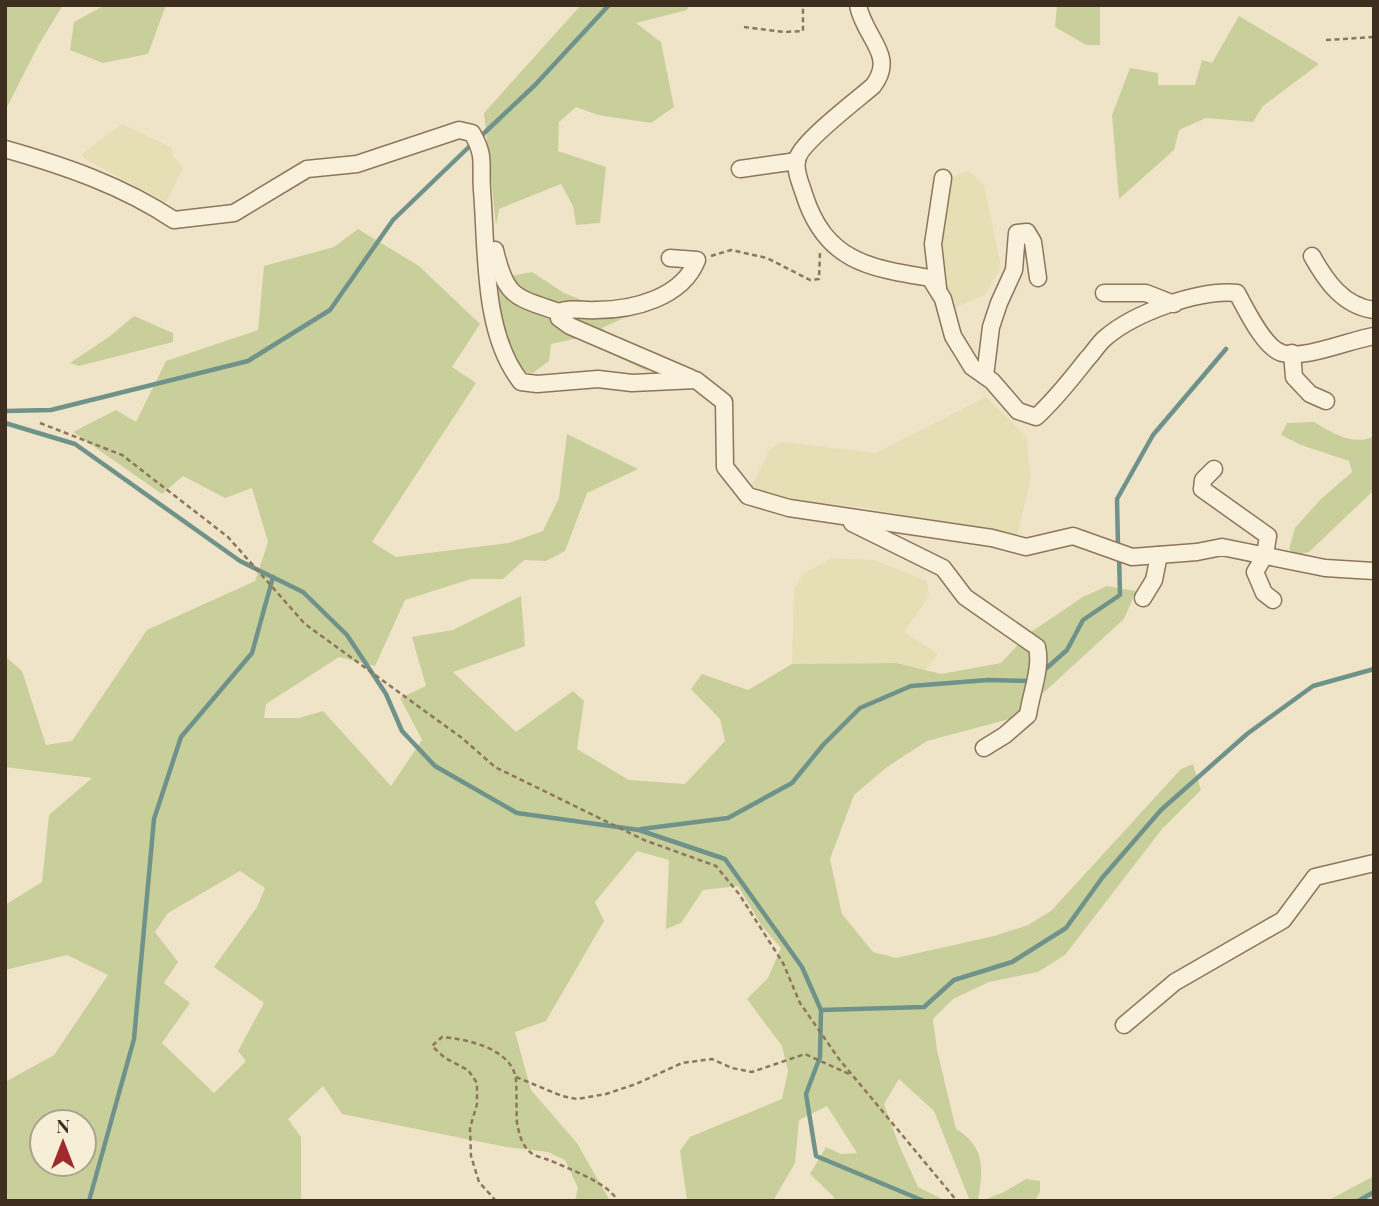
<svg xmlns="http://www.w3.org/2000/svg" width="1379" height="1206" font-family="'Playfair Display',serif">
  <style>
    .farmland { fill: #e6deb5 }
    .green { fill: #c9cf9b; fill-rule: evenodd }
    .lines { fill: none; stroke-linecap: round; stroke-linejoin: round }
    .stream { stroke: #6f938a; stroke-width: 4.5 }
    .minor-casing { stroke: #8d765c; stroke-width: 19 }
    .path { stroke: #8d765c; stroke-width: 2.5; stroke-dasharray: 5 3.5; stroke-linecap: butt }
    .minor { stroke: #faf1dc; stroke-width: 16 }
  </style>
  <rect width="100%" height="100%" fill="#f0e4c8"/>
  <g class="farmland">
    <polygon points="122,124 172,148 173,156 183,167 166,202 85,159 82,154"/>
    <polygon points="969,171 984,185 1001,267 985,295 956,307 945,282 939,248 951,177"/>
    <polygon points="986,397 1026,436 1031,477 1017,536 860,507 782,499 751,487 770,449 782,442 876,453"/>
    <polygon points="832,558 874,560 927,581 929,596 904,632 938,654 925,670 897,663 792,664 794,589 803,574"/>
  </g>
  <g class="green">
    <polygon points="5,5 63,5 38,46 5,111"/>
    <polygon points="105,5 166,5 148,54 103,63 70,50 74,22"/>
    <polygon points="581,5 689,5 687,10 636,23 661,42 674,107 651,123 598,115 576,107 559,122 558,151 606,167 600,223 576,225 573,206 561,184 499,209 496,225 484,113"/>
    <polygon points="1057,5 1100,5 1100,45 1086,45 1055,27"/>
    <polygon points="1239,16 1319,64 1263,106 1253,122 1206,118 1179,130 1174,150 1119,199 1112,115 1130,68 1158,73 1158,85 1195,85 1202,60 1212,63"/>
    <path d="M358,229L419,266L480,324L452,367L476,383L372,542L396,557L509,543L543,531L559,498L567,434L638,469L587,493L565,551L546,561L524,560L503,579H471L405,600L375,666L339,657L266,704L264,718H299L323,711L391,786L422,740L400,698L426,686L412,637L453,630L521,596L525,646L453,672L516,732L573,691L584,701L577,749L629,780L685,784L725,741L720,719L691,689L702,674L748,690L792,664L897,663L941,674L1001,663L1028,634L1083,597L1107,586L1136,591L1124,619L1017,717L927,741L887,767L854,795L830,859L842,914L873,952L896,958L994,936L1028,925L1051,911L1181,769L1193,764L1201,790L1162,829L1065,955L1038,972L989,982L953,999L933,1019L937,1050L956,1129C986,1147 983,1170 978,1201H970L934,1111L899,1079L884,1104L899,1145L918,1187L946,1201H834V1197L810,1174L826,1147L841,1154L857,1153L827,1106L799,1120L795,1163L773,1201H687L680,1151L690,1137L782,1099L788,1071L782,1046L747,999L768,978L781,948L762,926L738,886L703,890L681,923L666,929L669,860L637,851L595,902L604,921L546,1021L515,1032L531,1090L577,1143L610,1201H575L578,1188L565,1160L548,1152L506,1147L342,1114L323,1086L288,1119L301,1137V1201H5V1082L54,1055L108,975L67,955L5,970V905L42,882L49,815L92,778L5,767V656L22,671L46,745L72,741L147,630L255,581L268,542L252,488L225,498L183,476L162,494L73,432L116,410L136,422L166,361L258,330L264,266L334,247ZM240,871L265,888L257,907L214,967L264,1003L238,1051L246,1061L214,1093L162,1043L190,1003L164,983L178,962L155,932L168,913ZM42,1122H84V1164H42Z"/>
    <polygon points="532,272 564,293 626,317 602,328 649,372 578,338 551,344 549,361 533,373 524,372 504,343 494,279"/>
    <polygon points="134,316 173,333 173,342 79,366 70,363 109,337"/>
    <path d="M1314,422C1331,432 1354,447 1374,436V490L1309,552L1296,555L1289,549L1295,528L1321,499L1352,472L1349,461L1301,445L1281,435L1287,423Z"/>
    <polygon points="1374,1176 1374,1201 1327,1201 1329,1200"/>
    <polygon points="1026,1179 1040,1181 1040,1192 1035,1201 981,1201 1004,1192"/>
  </g>
  <g class="lines">
    <g class="stream">
      <polyline points="480,137 535,85 609,5"/>
      <polyline points="5,411 51,410 248,361 330,310 393,220 473,143"/>
      <polyline points="5,423 75,444 240,561 303,592 347,635 386,694 402,731 435,766 517,813 639,830 725,859 802,967 821,1010 820,1057 806,1094 816,1156 924,1201"/>
      <polyline points="1118,547 1117,499 1153,435 1226,349"/>
      <polyline points="1041,673 1067,650 1083,620 1120,595 1119,555"/>
      <polyline points="641,829 728,818 792,783 823,745 860,708 911,686 988,680 1032,681"/>
      <polyline points="821,1010 924,1007 954,980 1012,962 1066,928 1102,878 1161,810 1247,734 1313,686 1374,669"/>
      <polyline points="89,1201 134,1039 154,819 181,737 252,653 273,577"/>
      <polyline points="1358,1201 1374,1192"/>
    </g>
    <g class="minor-casing">
      <g id="minor">
        <path d="M858,5C864,38 897,55 873,86C857,100 804,140 798,157C793,168 801,184 804,194C825,261 868,268 930,278L943,299L953,336L972,367L992,381L1018,411L1036,417C1056,399 1071,379 1087,359C1093,353 1098,344 1105,338C1134,313 1199,289 1237,293C1246,309 1264,348 1282,353C1304,360 1350,340 1374,336"/>
        <path d="M5,149C65,166 123,186 174,220L234,213L307,169L357,164L459,130L472,133C486,157 480,164 482,190C487,250 482,333 521,382L537,384L598,379L632,383L696,380L724,402L725,467L748,496L789,508L992,538L1026,547L1073,536L1132,557L1197,552L1222,547L1325,568L1374,571"/>
        <polyline points="740,169 797,161"/>
        <path d="M495,250C506,298 515,297 559,312"/>
        <path d="M1312,256C1326,281 1343,306 1374,310"/>
        <path d="M670,258L697,260C682,298 633,310 596,310C583,311 571,307 559,312V318L570,326L691,378"/>
        <polyline points="938,288 933,244 943,178"/>
        <polyline points="1104,293 1146,293 1174,304"/>
        <polyline points="1292,353 1294,377 1310,394 1326,401"/>
        <polyline points="985,376 991,327 999,303 1014,270 1017,233 1027,232 1033,242 1038,278"/>
        <polyline points="1214,469 1203,480 1202,489 1268,536 1265,555 1255,572 1264,593 1273,600"/>
        <path d="M852,523L943,568L965,597L1037,647C1042,668 1031,693 1028,715L1005,735L984,748"/>
        <polyline points="1143,598 1154,580 1159,555"/>
        <polyline points="1124,1025 1175,982 1283,920 1315,877 1374,863"/>
      </g>
    </g>
    <g class="path">
      <polyline points="744,27 784,32 803,31 803,5"/>
      <polyline points="1326,40 1374,37"/>
      <polyline points="711,256 731,250 767,258 810,280 819,279 820,253"/>
      <polyline points="40,423 122,455 228,537 305,624 462,738 495,767 644,840 716,866 739,894 783,963 800,1003 839,1059 957,1201"/>
      <polyline points="516,1077 562,1096 577,1099 606,1094 636,1084 682,1063 712,1059 732,1068 752,1072 805,1054 849,1074"/>
      <path d="M496,1201L479,1182L471,1156L470,1128L477,1104V1083L468,1070L445,1058L432,1046L442,1037C467,1039 513,1049 516,1080C517,1094 516,1108 517,1123C519,1133 521,1144 530,1152C534,1156 543,1158 549,1160C569,1169 607,1182 618,1201"/>
    </g>
    <use href="#minor" class="minor"/>
  </g>
  <rect width="1379" height="1206" fill="none" stroke="#3d2e20" stroke-width="14"/>
  <g transform="translate(63 1143)"><circle r="33" fill="#f7eed8" stroke="#ada18e" stroke-width="2"/>
  <path d="M0-5L12 26L0 18L-12 26Z" fill="#9e2a2b"/>
  <text y="-10" font-size="19" font-weight="bold" text-anchor="middle" fill="#3d2e20">N</text>
  </g>
</svg>
